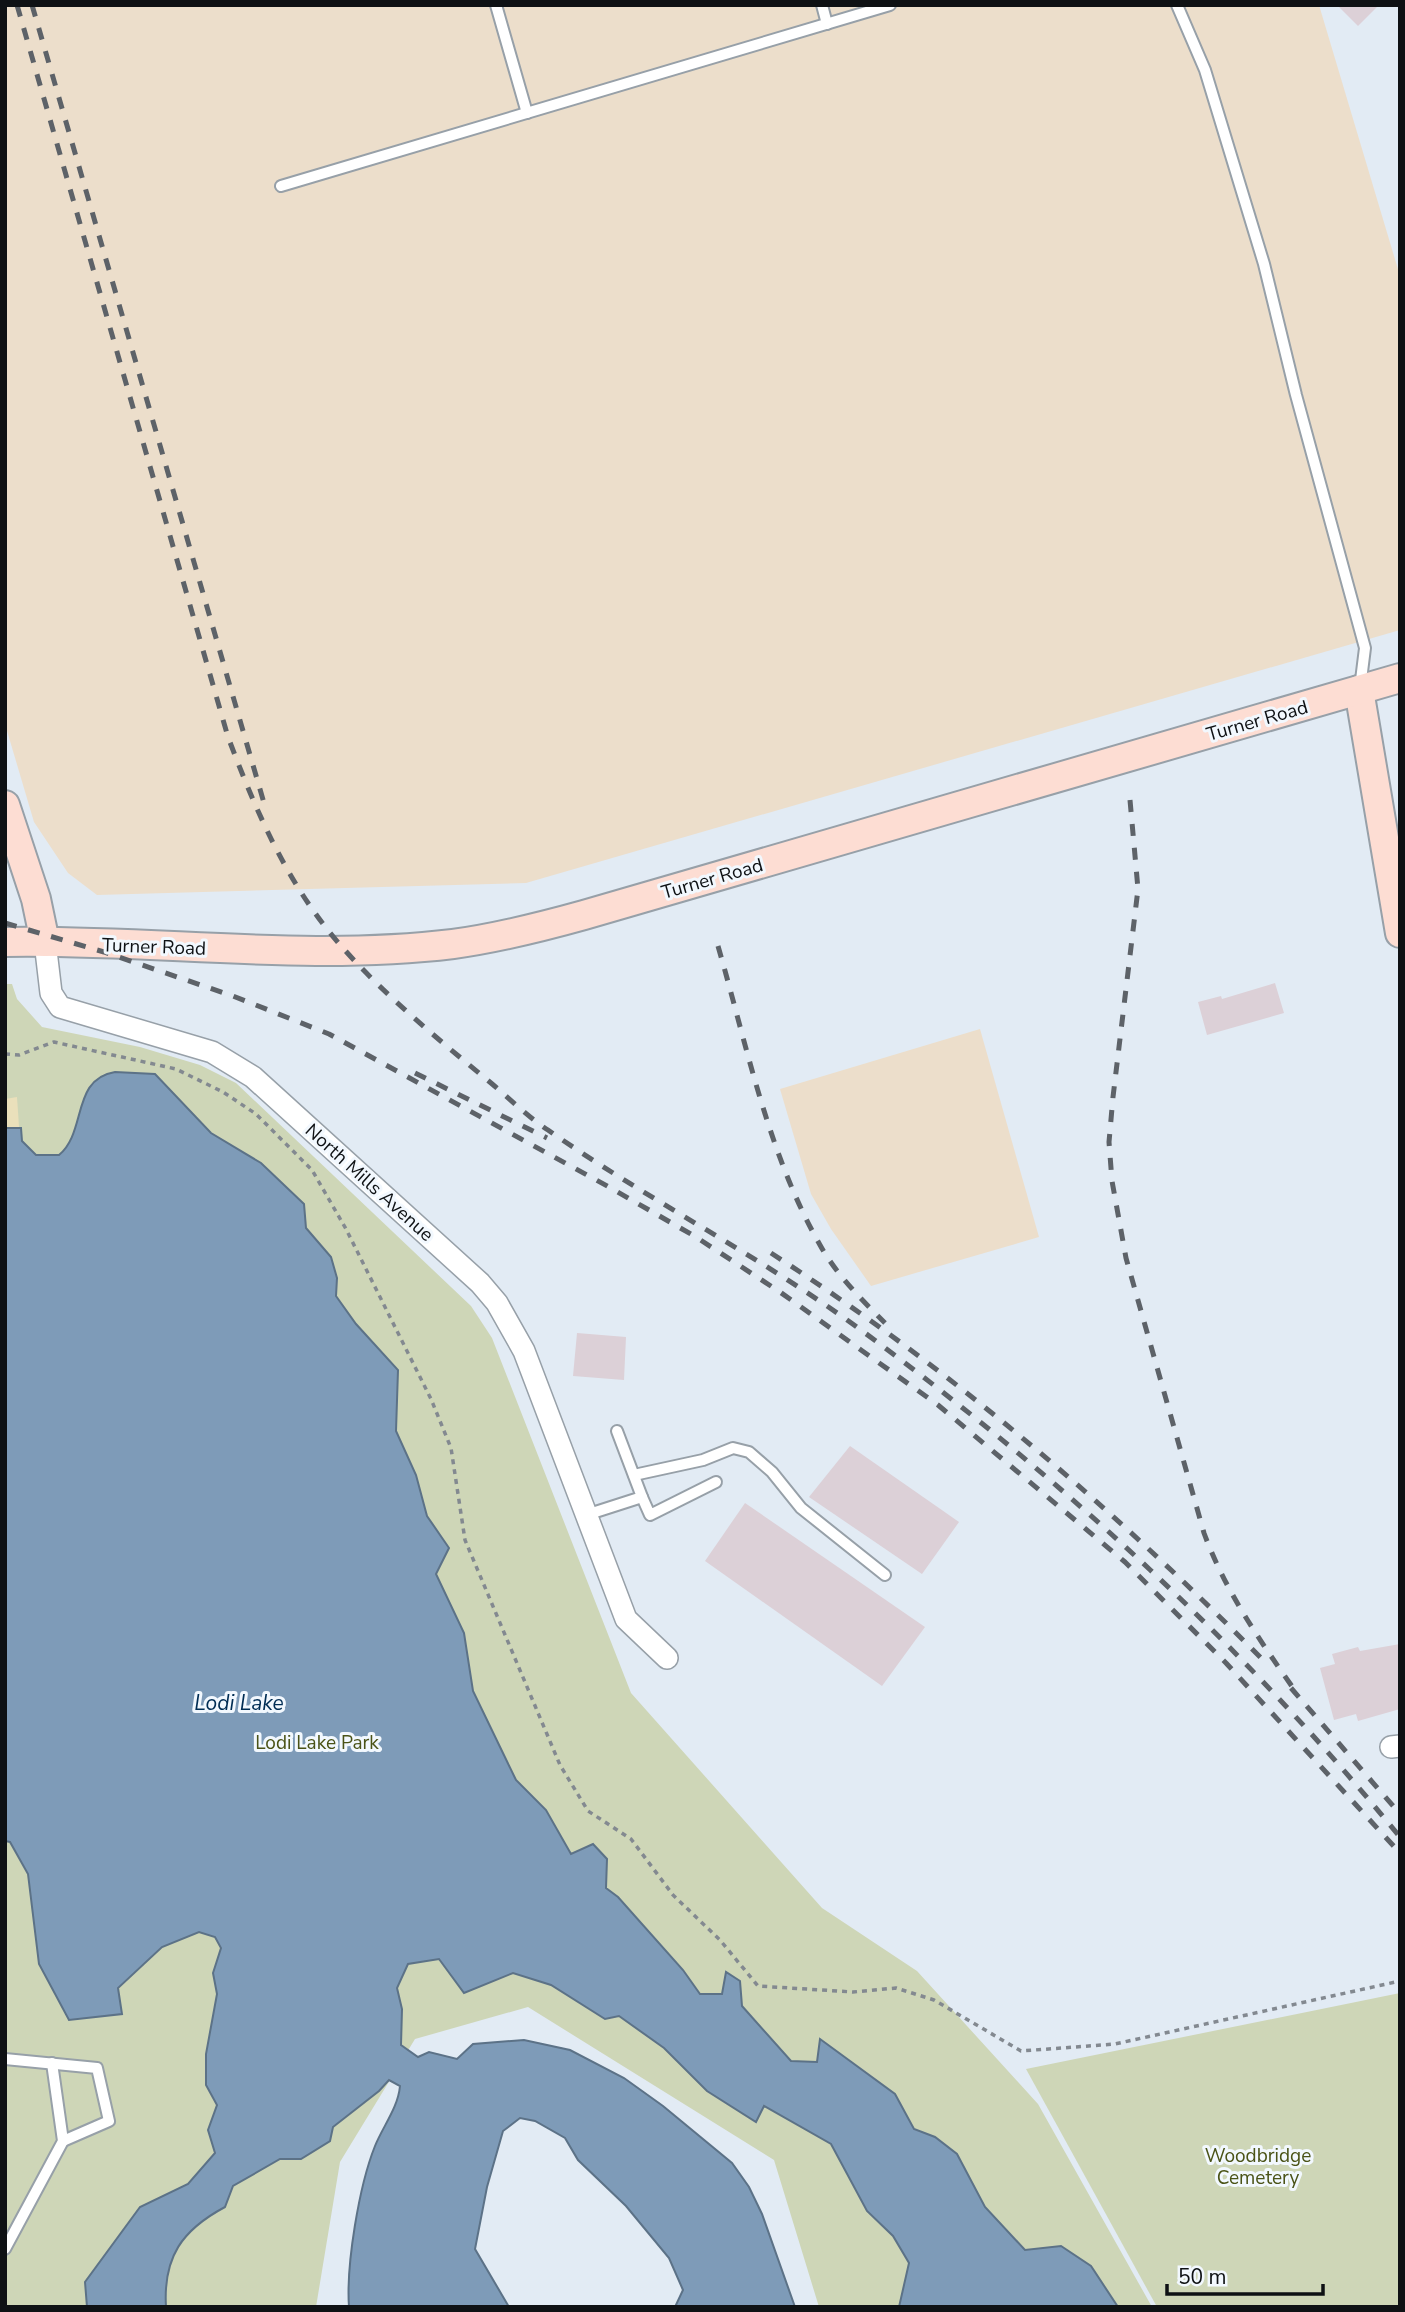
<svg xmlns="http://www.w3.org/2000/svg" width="1405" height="2312" font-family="'Nunito Sans',sans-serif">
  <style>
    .industrial { fill: #ecdecb }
    .green { fill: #ced6b7 }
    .sand { fill: #eae0bb }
    .water { fill: #7e9bb8; stroke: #5c7287; stroke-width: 2 }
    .building { fill: #dcd0d7 }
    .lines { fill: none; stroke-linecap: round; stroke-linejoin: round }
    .lane-casing { stroke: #97a0a8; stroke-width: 14 }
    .street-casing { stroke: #97a0a8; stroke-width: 24 }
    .secondary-casing { stroke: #97a0a8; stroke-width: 32 }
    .path { stroke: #838990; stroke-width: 3.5; stroke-dasharray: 5 5; stroke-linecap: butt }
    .lane { stroke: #fff; stroke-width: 10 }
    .street { stroke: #fff; stroke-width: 21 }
    .secondary { stroke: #fdddd3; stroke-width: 28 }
    .rail { stroke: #5d6268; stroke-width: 5; stroke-dasharray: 12 12; stroke-linecap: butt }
    .labels { text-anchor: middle; stroke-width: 6; stroke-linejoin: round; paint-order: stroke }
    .street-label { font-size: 19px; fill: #0e1114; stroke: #f2f8fe }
    .park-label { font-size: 19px; fill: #4a5317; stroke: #f2f8fe }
    .water-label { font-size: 21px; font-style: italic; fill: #002d54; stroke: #f2f8fe }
  </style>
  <rect width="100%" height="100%" fill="#e2ebf4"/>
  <g class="industrial">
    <polygon points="5,5 1319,5 1400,276 1400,630 526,883 97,895 68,873 34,822 5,724"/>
    <polygon points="980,1029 1039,1237 871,1286 831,1229 811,1194 780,1089"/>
  </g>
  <g class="green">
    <polygon points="5,984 12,984 17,999 42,1027 140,1047 200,1065 236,1083 471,1306 492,1338 631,1693 822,1908 917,1971 1038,2104 1152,2307 819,2307 774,2160 528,2007 415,2039 340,2162 316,2307 5,2307"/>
    <polygon points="1400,1993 1400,2307 1157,2307 1026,2069"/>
  </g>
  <polygon class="sand" points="17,1097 20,1141 5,1145 5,1099"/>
  <path class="water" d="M115,1072L155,1074L211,1133L261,1163L304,1204L306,1228L331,1257L337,1278L336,1296L356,1324L398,1370L396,1431L416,1475L427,1516L449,1548L436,1574L464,1633L473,1691L516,1780L546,1810L571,1854L593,1844L607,1859L606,1888L618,1897L683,1970L700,1994H722L726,1972L740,1981L742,2006L791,2061L817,2062L820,2039L895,2094L914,2129L935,2137L957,2154L985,2207L1025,2250L1061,2246L1091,2266L1118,2307H899L909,2263L893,2236L867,2211L831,2144L764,2106L756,2122L707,2091L664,2048L619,2016L605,2019L551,1985L513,1973L464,1993L439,1959L408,1964L397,1988L402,2009L401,2045L418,2057L429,2052L457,2059L473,2044L524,2040L570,2050L624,2078L663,2106L732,2163L749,2187L762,2214L795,2307H675L683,2290L669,2258L626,2206L578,2160L565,2138L535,2121L520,2118L503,2131L487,2187L475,2249L509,2307H349C346,2265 359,2186 375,2146C383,2126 398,2108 400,2086L389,2080L379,2091L333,2127L330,2141L301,2159H280L233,2186L225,2207C182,2230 163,2257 166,2307H87L85,2282L140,2207L188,2184L215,2153L208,2130L217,2105L206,2085V2054L217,1994L213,1973L221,1948L215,1937L199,1932L162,1947L118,1988L122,2014L69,2020L39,1964L28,1874L10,1842L5,1841V1128H21L22,1141L36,1155H59C87,1132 71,1079 115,1072Z"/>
  <g class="building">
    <polygon points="1337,5 1379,5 1358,26"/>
    <polygon points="1275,983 1284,1013 1207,1035 1198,1002 1221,996 1222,999"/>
    <polygon points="577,1333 626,1337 624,1380 573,1376"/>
    <polygon points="850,1446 959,1522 922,1574 809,1497"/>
    <polygon points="745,1503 925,1627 882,1686 705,1561"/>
    <polygon points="1400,1644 1400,1709 1358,1721 1356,1714 1334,1720 1320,1668 1335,1664 1332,1654 1358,1647 1360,1651"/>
  </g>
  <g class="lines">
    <g class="lane-casing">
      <g id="lane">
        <polyline points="496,5 527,113"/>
        <polyline points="822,5 827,24"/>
        <polyline points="1177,5 1205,70 1264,264 1296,395 1365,648 1360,688"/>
        <polyline points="281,186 890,5"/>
        <polyline points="634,1475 703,1460 733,1448 749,1452 772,1472 801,1508 885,1575"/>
        <polyline points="642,1497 650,1515 716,1482"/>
        <polyline points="586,1515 642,1497 617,1431"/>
        <polyline points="5,2059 97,2068 109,2121 63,2141"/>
        <polyline points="5,2249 63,2141 52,2063"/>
      </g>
    </g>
    <g class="street-casing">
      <g id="street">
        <polyline points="45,942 51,993 60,1007 212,1052 253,1077 480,1283 497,1303 524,1351 626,1619 667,1658"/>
        <polyline points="1391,1747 1400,1746"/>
      </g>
    </g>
    <g class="secondary-casing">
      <g id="secondary">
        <polyline points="1359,690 1400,933"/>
        <polyline points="5,805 36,899 45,942"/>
        <path d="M5,942C155,939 304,962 453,944C497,938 541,927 584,915L1400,678"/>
      </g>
    </g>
    <polyline class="path" points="5,1054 19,1055 54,1042 176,1069 223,1092 256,1114 312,1170 346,1229 431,1399 451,1448 465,1540 560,1765 588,1811 631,1839 673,1895 720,1940 758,1986 853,1992 896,1988 934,2000 1021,2051 1115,2044 1400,1981"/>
    <use href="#lane" class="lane"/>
    <use href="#street" class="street"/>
    <use href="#secondary" class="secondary"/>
    <g class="rail">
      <path d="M17,5L228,737C251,798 277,860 315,913C358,974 433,1035 491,1083C510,1099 528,1117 548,1130C651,1202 764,1258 865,1333C1064,1480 1243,1645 1400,1837"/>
      <polyline points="32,5 264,803"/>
      <path d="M1130,800L1138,889L1113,1097L1109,1142L1112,1181L1126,1258L1204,1533C1226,1593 1261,1642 1298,1695"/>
      <polyline points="5,923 104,952 233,996 329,1034 609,1187 696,1237 780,1292 938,1405 1125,1562 1226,1663 1400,1853"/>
      <path d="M718,946C747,1046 768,1154 820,1245C836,1274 861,1299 885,1323"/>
      <polyline points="415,1073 547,1138"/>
      <path d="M771,1253C954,1371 1113,1508 1266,1663"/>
      <polyline points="1291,1688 1400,1814"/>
    </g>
  </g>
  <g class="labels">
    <g class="street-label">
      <text transform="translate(1257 720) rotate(-16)" y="7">Turner Road</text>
      <text transform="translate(712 878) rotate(-16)" y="7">Turner Road</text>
      <text transform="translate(154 946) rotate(2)" y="7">Turner Road</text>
      <text transform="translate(370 1182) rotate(42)" y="7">North Mills Avenue</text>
    </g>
    <g class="park-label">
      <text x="317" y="1749">Lodi Lake Park</text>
      <text x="1258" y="2162">Woodbridge<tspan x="1258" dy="22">Cemetery</tspan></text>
    </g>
    <g class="water-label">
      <text x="239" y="1710">Lodi Lake</text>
    </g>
  </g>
  <rect width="1405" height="2312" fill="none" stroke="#0e1114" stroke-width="14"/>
  <path d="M1167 2284v10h156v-10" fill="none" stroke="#0e1114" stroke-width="3.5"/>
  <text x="1178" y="2284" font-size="21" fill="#0e1114" stroke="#f2f8fe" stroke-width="5" paint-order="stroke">50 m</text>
</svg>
